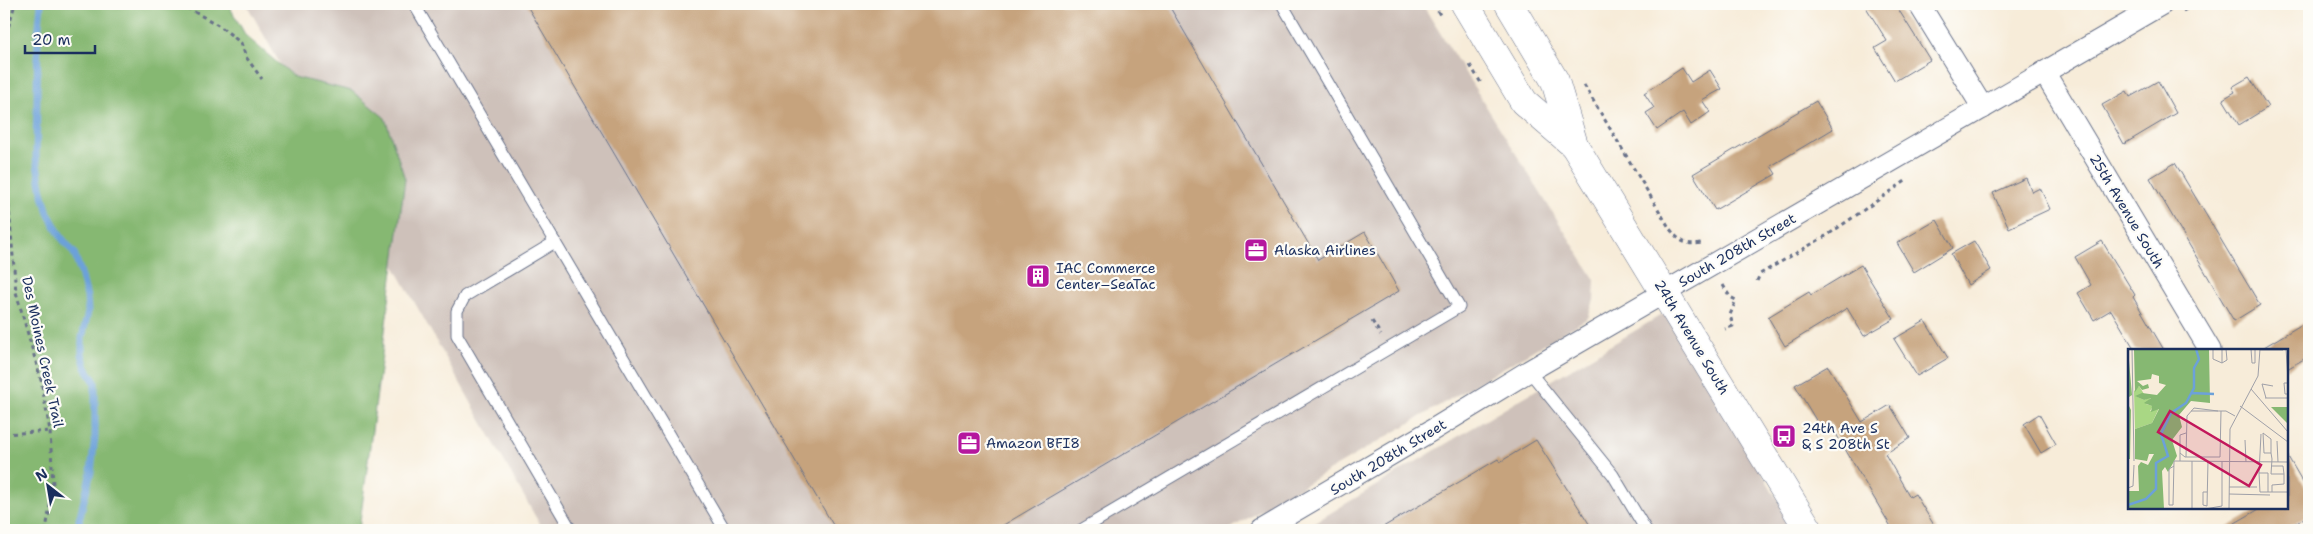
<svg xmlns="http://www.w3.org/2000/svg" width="2313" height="534" font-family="'Shantell Sans',sans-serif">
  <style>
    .industrial { fill: #cec1ba }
    .forest { fill: #86b872; stroke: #507468 }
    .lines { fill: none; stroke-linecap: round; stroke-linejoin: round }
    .stream { stroke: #6ca1d9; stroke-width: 7 }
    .building { fill: #c6a37d }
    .lane-casing { stroke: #687189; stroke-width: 13 }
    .street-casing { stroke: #687189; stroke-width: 23 }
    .secondary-casing { stroke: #687189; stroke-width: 29 }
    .path { stroke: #687189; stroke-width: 3; stroke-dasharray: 4 4; stroke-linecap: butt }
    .lane { stroke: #fff; stroke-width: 11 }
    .street { stroke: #fff; stroke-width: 21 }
    .secondary { stroke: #fff; stroke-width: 28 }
    .labels { text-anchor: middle; stroke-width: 4.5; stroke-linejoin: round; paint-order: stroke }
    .street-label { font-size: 14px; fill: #1b2f5e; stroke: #fdfcf7 }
    .poi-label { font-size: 14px; fill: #1b2f5e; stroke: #fdfcf7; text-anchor: start }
    .inset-river { fill: none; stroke: #6ca1d9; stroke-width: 2.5 }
    .inset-road { fill: none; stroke: #9fa0a8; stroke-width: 1 }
    .view { fill: #c2185b; fill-opacity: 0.15; stroke: #c2185b; stroke-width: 2.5 }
    .inset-edge { fill: none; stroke: #1b2f5e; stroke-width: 2.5 }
  </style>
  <rect width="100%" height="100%" fill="#fdfcf7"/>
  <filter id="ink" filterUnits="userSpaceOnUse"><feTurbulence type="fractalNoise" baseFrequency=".02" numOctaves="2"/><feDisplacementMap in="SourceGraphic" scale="10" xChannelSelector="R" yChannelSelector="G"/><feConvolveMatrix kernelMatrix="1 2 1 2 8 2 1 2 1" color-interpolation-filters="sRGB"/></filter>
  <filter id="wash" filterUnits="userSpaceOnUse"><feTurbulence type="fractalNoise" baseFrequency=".0096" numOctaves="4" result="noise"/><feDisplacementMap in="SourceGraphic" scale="20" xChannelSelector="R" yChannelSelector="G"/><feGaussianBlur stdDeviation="1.12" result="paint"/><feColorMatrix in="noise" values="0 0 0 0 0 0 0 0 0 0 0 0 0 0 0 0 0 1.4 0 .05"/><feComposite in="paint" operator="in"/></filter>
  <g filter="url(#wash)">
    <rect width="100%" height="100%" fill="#f7ecd9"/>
    <g class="industrial">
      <polygon points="249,4 1422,4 1595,280 1594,300 1588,318 1228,530 543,530 248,7"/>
      <polygon points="1668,311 1795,530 1302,530"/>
    </g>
    <polygon class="forest" points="4,4 228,4 246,36 294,77 352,91 385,118 405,179 359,530 4,530"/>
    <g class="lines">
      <polyline class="stream" points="41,4 38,36 36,158 42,192 48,213 61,237 74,253 81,273 87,297 88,312 82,338 82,354 86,368 95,382 95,436 91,472 79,520 81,530"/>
    </g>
    <g id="blocks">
      <g class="building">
        <polygon points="526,4 1168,4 1318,260 1365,232 1399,291 995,530 836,530"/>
        <polygon points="1864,4 1895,4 1930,60 1895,81 1875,48 1887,41"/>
        <polygon points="1682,68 1691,82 1710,70 1722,89 1702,100 1710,112 1691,125 1683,112 1657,130 1646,113 1654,108 1644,93"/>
        <polygon points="2249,77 2268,107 2239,125 2223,99 2235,92 2232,87"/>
        <polygon points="2158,81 2176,113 2124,144 2102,105 2127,91 2130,97"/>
        <polygon points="1816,101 1833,129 1771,166 1776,174 1715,210 1693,174"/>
        <polygon points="2175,163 2260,305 2234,321 2150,178"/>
        <polygon points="2026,178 2032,192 2040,188 2050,209 2009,228 1993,193"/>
        <polygon points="1937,220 1953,248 1914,272 1897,243"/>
        <polygon points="1974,241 1991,270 1968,285 1951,254"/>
        <polygon points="2102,241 2135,295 2133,297 2164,350 2135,350 2111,310 2094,320 2078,293 2091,285 2075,257"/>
        <polygon points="1861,265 1894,319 1864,336 1847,308 1785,346 1768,317 1809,292 1811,295"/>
        <polygon points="2309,320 2309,356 2287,369 2287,350 2259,350"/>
        <polygon points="1925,321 1948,358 1917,376 1894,339"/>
        <polygon points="1828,366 1862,422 1890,405 1910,438 1885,454 1910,497 1915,494 1937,530 1893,530 1829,422 1820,427 1795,385"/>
        <polygon points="2039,414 2056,444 2041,453 2024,424"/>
        <polygon points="1536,440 1593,530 1378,530 1498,459 1500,462"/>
        <polygon points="2287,455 2309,493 2309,515 2284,530 2223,530 2261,508 2287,508"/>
      </g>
    </g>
  </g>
  <g filter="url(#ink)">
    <use href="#blocks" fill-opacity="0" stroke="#687189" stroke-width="1"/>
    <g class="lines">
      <g class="lane-casing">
        <g id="lane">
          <polyline points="414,4 725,530"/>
          <polyline points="555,242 465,296 457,311 457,335 571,530"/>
          <polyline points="1529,371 1613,475 1646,530"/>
          <polyline points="1081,530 1459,307 1282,4"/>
        </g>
      </g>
      <g class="street-casing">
        <g id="street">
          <polyline points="1919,4 1983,108"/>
          <polyline points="2044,72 2210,350"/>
          <polyline points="1262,530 1434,429 1529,371 2162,4"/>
        </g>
      </g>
      <g class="secondary-casing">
        <g id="secondary">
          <polyline points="1465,4 1524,102 1574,145"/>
          <polyline points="1509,4 1555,81 1574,145 1809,530"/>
        </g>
      </g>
      <g class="path">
        <polyline points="180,4 220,26 241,43 246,57 262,79"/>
        <polyline points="1434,4 1441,17"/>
        <polyline points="2183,11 2195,4"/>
        <polyline points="4,42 15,4"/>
        <polyline points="1470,65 1481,83"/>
        <path d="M1584,85L1670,229C1679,241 1686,246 1701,243L1702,246"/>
        <polyline points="4,149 16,292 41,380 50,431 53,486 46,530"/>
        <polyline points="1757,281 1760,274 1829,234 1907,180"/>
        <polyline points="1723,285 1730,297 1736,300 1730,315 1733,326 1725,329"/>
        <polyline points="1372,321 1381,335"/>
        <polyline points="4,434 50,431"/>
      </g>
      <use href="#lane" class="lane"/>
      <use href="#street" class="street"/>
      <use href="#secondary" class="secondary"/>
    </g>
  </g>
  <defs>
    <g id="office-square" transform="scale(1.25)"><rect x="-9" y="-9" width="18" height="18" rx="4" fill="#b5179e" stroke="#fdfcf7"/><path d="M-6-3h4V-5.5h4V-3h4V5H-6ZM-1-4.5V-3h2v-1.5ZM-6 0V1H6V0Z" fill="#fff"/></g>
    <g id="building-square" transform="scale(1.25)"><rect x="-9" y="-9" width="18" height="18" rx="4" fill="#b5179e" stroke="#fdfcf7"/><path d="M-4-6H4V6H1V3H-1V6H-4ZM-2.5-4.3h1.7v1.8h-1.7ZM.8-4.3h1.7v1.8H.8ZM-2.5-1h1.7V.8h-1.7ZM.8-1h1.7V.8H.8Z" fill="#fff"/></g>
    <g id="bus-square" transform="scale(1.25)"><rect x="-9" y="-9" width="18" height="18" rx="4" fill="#b5179e" stroke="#fdfcf7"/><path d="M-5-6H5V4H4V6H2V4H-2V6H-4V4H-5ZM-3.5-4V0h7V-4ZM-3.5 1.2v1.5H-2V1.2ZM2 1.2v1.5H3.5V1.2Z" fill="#fff"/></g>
  </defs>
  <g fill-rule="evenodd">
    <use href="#office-square" x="1256" y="250"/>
    <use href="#building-square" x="1038" y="276"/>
    <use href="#bus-square" x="1784" y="436"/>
    <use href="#office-square" x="969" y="443"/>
  </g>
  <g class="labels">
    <g class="street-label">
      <text transform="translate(2127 211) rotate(59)" y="5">25th Avenue South</text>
      <text transform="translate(1737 250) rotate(-30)" y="5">South 208th Street</text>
      <text transform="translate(1692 337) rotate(59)" y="5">24th Avenue South</text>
      <text transform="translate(43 352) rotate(78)" y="5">Des Moines Creek Trail</text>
      <text transform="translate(1388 457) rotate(-31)" y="5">South 208th Street</text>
    </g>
    <g class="poi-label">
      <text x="1274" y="255">Alaska Airlines</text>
      <text x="1056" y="273">IAC Commerce<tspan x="1056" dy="16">Center–SeaTac</tspan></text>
      <text x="1802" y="433">24th Ave S<tspan x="1802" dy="16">&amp; S 208th St</tspan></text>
      <text x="986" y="448">Amazon BFI8</text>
    </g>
  </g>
  <g transform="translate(2128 349)">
    <rect width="160" height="160" fill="#f7ecd9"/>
    <path d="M11,37L16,45L8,47L16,51L23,48L18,55L25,57L22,62L31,59L24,74L7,80L6,42Z" fill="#a9d784"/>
    <path d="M0,0L4,46L1,48L0,47ZM6,0H81L82,54L63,52L51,66L54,78L44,91L49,107L40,123L37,118L34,122L36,160H0V142H11L10,117L13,113L20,116L26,105H21L19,112L7,110V80L24,74L31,60L23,63L24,57L16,54L23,49L16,51L7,47L14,44L29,46L38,36L31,34V27L24,25L23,30L9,32L15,37L20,35L21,39L14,41L11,37L7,43ZM1,57L3,61L2,110H0ZM143,58H160V74H159Z" fill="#86b872"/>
    <path class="inset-river" d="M63,44L86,45M0,156L18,150L28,140V114L40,107L33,85L43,64L58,54L66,39V19L71,10L68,0"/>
    <path class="inset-road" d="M4,0L6,112M85,0V10L94,14M94,0V14L99,11L98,0M123,0L124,14H127V0M158,0L160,31M132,1H155M160,1V24M160,34V45H157L156,34H160M123,40L160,83M137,49H160M138,49L134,35L145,37M112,57L160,93M63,62H98L107,67M117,91L118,113M149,92L150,113M52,104L57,108H92L93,62M143,104H136L135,84L143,90V104L144,110L143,125H156M58,108L59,67L66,59L90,62M52,112V86L58,84M46,117L41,120V156H45L46,112L160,113M143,117H155L156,125V135L144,136V143M131,124L133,85M101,138H129M0,139L5,137L6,116M140,143V124H131L132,143H160M101,145L142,146M79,157L80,112M79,157L75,156V143H79M64,160V112M77,160L94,157V112M101,160L102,80L130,27L132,0"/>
    <path class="view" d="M42,62L133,116L121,137L30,83Z"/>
    <rect width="160" height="160" class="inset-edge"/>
  </g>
  <rect width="2313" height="534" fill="none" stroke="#fdfcf7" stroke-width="20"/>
  <g transform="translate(48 486) rotate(329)" stroke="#fdfcf7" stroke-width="4" paint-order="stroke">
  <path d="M0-4L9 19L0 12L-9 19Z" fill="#1b2f5e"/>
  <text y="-8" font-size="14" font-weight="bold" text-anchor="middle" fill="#1b2f5e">N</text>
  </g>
  <path d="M25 45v8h70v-8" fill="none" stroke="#1b2f5e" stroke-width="2.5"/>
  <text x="32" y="45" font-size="15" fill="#1b2f5e" stroke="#fdfcf7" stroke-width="4" paint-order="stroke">20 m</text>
</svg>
